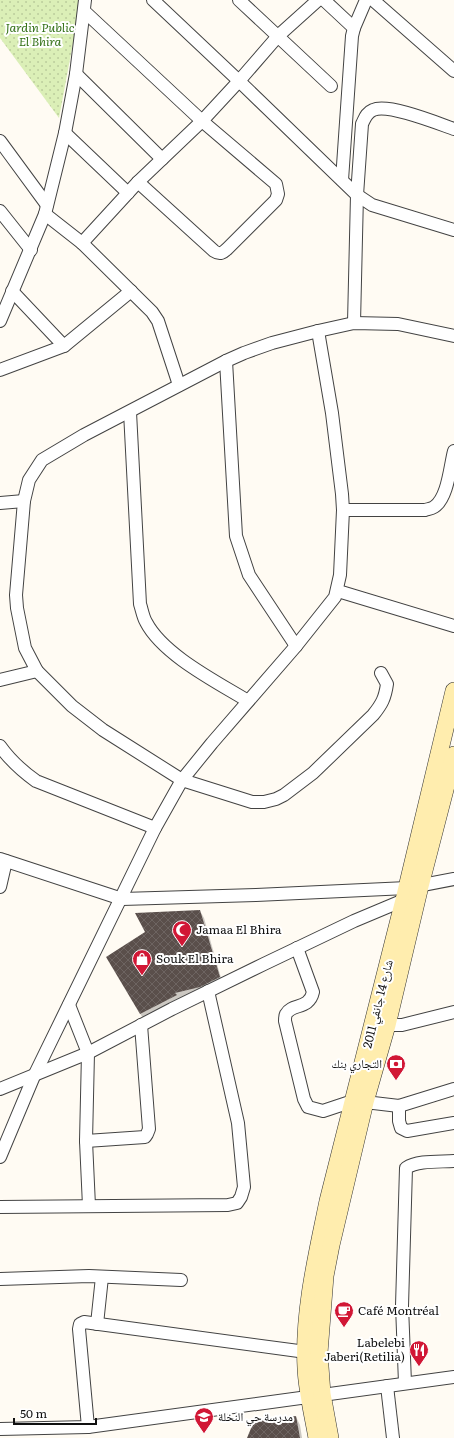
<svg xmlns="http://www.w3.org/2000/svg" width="454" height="1438" font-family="Literata,'Noto Naskh Arabic',serif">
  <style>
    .park { fill: url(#park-dots) }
    .shadow { fill: #0003 }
    .building { fill: url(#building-cross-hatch) }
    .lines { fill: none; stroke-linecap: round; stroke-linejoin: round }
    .minor-casing { stroke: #434343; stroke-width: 14 }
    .secondary-casing { stroke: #323232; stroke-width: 18 }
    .minor { stroke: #fff; stroke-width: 12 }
    .secondary { stroke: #ffedae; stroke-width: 17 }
    .labels { text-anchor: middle; stroke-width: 4; stroke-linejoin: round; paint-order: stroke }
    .park-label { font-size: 12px; font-style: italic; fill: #347118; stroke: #fff }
    .poi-label { font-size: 12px; fill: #101010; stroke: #fff; text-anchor: start }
    .street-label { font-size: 12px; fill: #101010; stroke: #fff }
  </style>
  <defs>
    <pattern id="park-dots" width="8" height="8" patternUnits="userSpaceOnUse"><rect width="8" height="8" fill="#dbefb7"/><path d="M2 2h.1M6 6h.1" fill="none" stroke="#bbcc9c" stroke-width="1.8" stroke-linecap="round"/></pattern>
    <pattern id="building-cross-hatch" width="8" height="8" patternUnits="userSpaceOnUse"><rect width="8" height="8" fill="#5a4f4b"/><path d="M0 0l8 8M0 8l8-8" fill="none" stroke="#6d6461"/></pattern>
  </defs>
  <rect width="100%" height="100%" fill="#fffbf3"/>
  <polygon class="park" points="0,0 81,0 59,118 0,38"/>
  <g class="shadow">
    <polygon points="200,911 204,918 223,985 145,1022 108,957"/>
    <polygon points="296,1417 300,1425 302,1438 248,1438"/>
  </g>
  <g class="building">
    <polygon points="200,910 220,977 200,987 175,993 177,995 140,1014 106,957 145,932 135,913"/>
    <polygon points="296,1416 300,1438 247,1438 254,1421"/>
  </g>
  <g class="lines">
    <g class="minor-casing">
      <g id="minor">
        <polyline points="153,0 239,81 357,195 372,205 454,230"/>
        <polyline points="239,0 331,86"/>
        <polyline points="324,0 354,28"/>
        <polyline points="373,0 454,71"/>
        <path d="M84,11L202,121L276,184L278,194L276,200L228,248C223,253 220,255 214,251L138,182"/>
        <polyline points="76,74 162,159"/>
        <polyline points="65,133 128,193"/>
        <polyline points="0,141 47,205"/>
        <polyline points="342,180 352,36 354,28 366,0"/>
        <polyline points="0,211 31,250"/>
        <polyline points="45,214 82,243 152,312 158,321 179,385"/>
        <polyline points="82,243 138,182 202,121 239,81 278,36 318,0"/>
        <polyline points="12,291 64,346"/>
        <polyline points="0,321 45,214 65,133 76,74 85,0"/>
        <path d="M354,323L357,195L362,124C365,118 366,113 373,110C388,103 437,123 454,129"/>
        <polyline points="226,361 236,536 249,575 296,646"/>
        <polyline points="0,370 64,346 131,291"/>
        <path d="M130,412L140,604C142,610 143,617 146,622C163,655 217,682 248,701"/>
        <polyline points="0,503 24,501"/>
        <path d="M343,510H425C428,509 431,509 434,507C448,498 450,466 454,451"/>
        <polyline points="338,591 454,626"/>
        <path d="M381,673L387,684C385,698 382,704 373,715L313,773L284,795L276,799L264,802H252L182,780L103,730L72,706L37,671L25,648L17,608L16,595L24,501L29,480L42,460L84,435L226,361L244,353L272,343L318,331L354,323L398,324L454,336"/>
        <polyline points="0,680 37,671"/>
        <path d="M0,746C10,760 22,771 36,781L155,828"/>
        <polyline points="0,859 122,899 256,895 407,888 454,879"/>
        <polyline points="0,887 6,861"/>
        <path d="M297,948L313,992C309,1010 292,1003 286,1014C285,1016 285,1018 285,1021L304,1099L308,1107L323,1111L353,1101"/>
        <polyline points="69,1005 88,1053 86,1141 89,1206"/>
        <polyline points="387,1025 402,1025 454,1012"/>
        <polyline points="0,1089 88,1053 172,1009 264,964 354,921 404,900"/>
        <polyline points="365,1102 399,1106 454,1089"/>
        <polyline points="399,1106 399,1121 401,1128 407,1131 454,1123"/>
        <polyline points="86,1141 145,1137 147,1134 149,1129 141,1025"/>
        <polyline points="0,1157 34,1076 155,828 182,780 212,743 296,646 335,597 340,575 343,510 342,494 332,413 318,331"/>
        <polyline points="0,1207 228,1205 237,1203 241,1197 244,1187 238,1123 208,991"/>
        <polyline points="0,1279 89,1276 181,1280"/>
        <polyline points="97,1324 102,1277"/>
        <path d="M405,1383L402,1306L406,1168C418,1160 439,1162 454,1161"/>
        <polyline points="387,1386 393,1438"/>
        <polyline points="88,1427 79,1329 80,1324 84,1322 306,1352"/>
        <polyline points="0,1429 88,1427 454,1377"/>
      </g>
    </g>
    <g class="secondary-casing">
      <g id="secondary">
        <path d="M317,1438C313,1415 307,1391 306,1368C303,1312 317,1255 328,1201L404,900L454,691"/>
        <polyline points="330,1438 322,1394 319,1353 325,1276 331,1245 365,1102 387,1025 420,886 454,755"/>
      </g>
    </g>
    <use href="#minor" class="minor"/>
    <use href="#secondary" class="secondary"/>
  </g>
  <defs>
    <g id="mosque-pin" transform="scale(1)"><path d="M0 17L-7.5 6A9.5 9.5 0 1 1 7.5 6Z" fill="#d11735" stroke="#fff"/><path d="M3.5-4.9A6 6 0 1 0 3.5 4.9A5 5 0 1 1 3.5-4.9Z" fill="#fff"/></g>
    <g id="shop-pin" transform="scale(1)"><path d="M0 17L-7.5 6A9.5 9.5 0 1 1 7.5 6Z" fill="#d11735" stroke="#fff"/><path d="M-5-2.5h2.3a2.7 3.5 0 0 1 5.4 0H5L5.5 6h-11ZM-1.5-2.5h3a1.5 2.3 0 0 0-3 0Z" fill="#fff"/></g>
    <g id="bank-pin" transform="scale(1)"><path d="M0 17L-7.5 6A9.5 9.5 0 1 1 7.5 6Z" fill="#d11735" stroke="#fff"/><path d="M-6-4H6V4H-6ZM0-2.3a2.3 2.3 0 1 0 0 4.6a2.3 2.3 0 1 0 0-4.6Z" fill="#fff"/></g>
    <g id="cafe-pin" transform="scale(1)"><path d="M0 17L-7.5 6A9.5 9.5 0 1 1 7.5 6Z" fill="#d11735" stroke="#fff"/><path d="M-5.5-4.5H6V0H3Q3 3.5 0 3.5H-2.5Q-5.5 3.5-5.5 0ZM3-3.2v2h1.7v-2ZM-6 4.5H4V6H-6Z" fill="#fff"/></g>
    <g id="restaurant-pin" transform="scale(1)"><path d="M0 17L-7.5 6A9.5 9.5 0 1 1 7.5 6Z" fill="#d11735" stroke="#fff"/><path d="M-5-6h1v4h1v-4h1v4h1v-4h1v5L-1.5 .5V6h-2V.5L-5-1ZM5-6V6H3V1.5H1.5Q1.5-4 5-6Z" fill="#fff"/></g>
    <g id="school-pin" transform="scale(1)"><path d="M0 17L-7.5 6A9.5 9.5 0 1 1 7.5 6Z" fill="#d11735" stroke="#fff"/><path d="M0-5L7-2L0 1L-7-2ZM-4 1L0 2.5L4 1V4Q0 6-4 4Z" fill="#fff"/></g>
  </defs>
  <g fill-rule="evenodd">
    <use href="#mosque-pin" x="182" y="930"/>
    <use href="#shop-pin" x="142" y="959"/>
    <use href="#bank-pin" x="396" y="1064"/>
    <use href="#cafe-pin" x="344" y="1311"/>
    <use href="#restaurant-pin" x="419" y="1350"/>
    <use href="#school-pin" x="204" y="1417"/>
  </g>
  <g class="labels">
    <g class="park-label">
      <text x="40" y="32">Jardin Public<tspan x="40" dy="14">El Bhira</tspan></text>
    </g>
    <g class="poi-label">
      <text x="196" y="934">Jamaa El Bhira</text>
      <text x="156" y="963">Souk El Bhira</text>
      <text x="382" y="1068" text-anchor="end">التجاري بنك</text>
      <text x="358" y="1315">Café Montréal</text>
      <text x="405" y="1347" text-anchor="end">Labelebi<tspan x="405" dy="14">Jaberi(Retilia)</tspan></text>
      <text x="218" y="1421">مدرسة حي النخلة</text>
    </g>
    <g class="street-label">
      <text transform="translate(378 1004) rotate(-76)" y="4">شارع 14 جانفي 2011</text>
    </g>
  </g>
  <path d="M14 1418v6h82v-6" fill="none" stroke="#101010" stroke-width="2"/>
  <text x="20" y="1418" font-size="12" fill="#101010" stroke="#ffffff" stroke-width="3" paint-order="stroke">50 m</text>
</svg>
